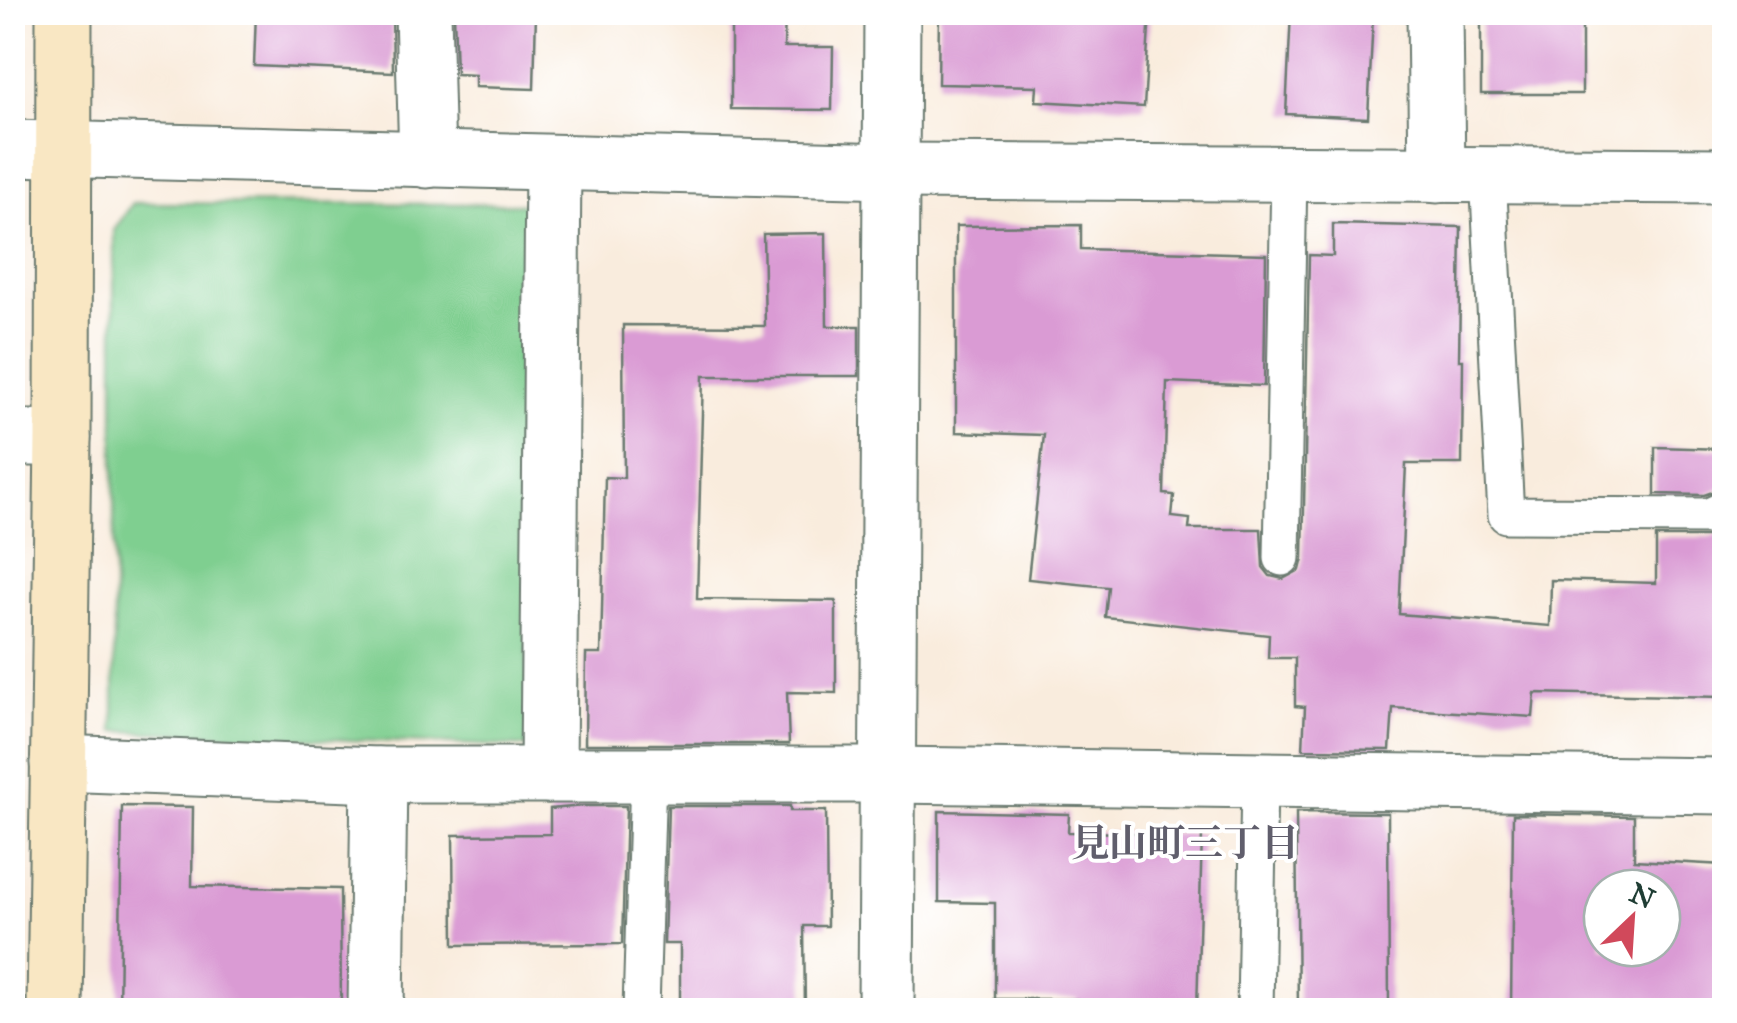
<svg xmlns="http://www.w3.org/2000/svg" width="1737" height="1023" font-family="'IM FELL Great Primer','Noto Serif JP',serif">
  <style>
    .green { fill: #7fcf90; stroke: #4f8662; stroke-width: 2.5 }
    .building { fill: #da9bd4; fill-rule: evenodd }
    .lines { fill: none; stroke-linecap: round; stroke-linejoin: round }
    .lane-casing { stroke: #6b7a6f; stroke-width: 39 }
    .street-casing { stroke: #6b7a6f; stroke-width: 59 }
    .secondary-casing { stroke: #6b7a6f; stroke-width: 59 }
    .lane { stroke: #fff; stroke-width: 35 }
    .street { stroke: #fff; stroke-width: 55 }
    .secondary { stroke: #f9e7c3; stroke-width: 55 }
    .labels { text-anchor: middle; stroke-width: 8; stroke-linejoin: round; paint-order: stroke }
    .neighbourhood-label { font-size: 38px; font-weight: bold; fill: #605e6c; stroke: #fff }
  </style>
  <rect width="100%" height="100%" fill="#fff"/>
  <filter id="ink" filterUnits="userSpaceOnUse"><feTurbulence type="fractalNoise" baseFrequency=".01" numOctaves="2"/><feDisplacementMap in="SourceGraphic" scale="20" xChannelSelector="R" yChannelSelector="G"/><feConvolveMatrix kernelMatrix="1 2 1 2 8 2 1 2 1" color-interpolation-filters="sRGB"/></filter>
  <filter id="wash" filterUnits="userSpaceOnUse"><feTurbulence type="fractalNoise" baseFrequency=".0048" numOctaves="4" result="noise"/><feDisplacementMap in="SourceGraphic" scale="40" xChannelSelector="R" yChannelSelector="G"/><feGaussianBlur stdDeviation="2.25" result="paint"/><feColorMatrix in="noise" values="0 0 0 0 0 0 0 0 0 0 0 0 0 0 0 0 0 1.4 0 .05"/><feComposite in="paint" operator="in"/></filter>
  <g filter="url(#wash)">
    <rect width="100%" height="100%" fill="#f9ecdd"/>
    <polygon class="green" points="133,203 532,204 526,747 114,731 114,230"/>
    <g id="blocks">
      <g class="building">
        <polygon points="256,12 392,12 393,72 254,66"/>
        <polygon points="454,12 536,12 534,89 475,87 475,75 456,74"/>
        <polygon points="731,12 785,12 784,47 833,47 832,110 731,109"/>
        <polygon points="939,12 1150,12 1144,107 1036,101 1037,86 938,84"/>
        <polygon points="1291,12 1373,16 1368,118 1286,114"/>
        <rect x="1481" y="12" width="101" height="82"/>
        <polygon points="1333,224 1461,227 1459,360 1463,360 1462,464 1406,464 1399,614 1550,626 1551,580 1656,583 1656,537 1709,537 1724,532 1722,697 1535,693 1533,717 1393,708 1390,750 1303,749 1305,707 1295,706 1295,658 1268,658 1269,635 1105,617 1108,587 1028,579 1044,435 956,432 956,226 1081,225 1081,249 1266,254 1264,386 1167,382 1164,494 1174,495 1172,517 1190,519 1189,529 1261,529 1263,567 1270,576 1283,579 1300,570 1303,558 1309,255 1333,256"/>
        <polygon points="826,233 827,326 859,326 859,376 703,376 697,599 836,601 836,693 787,692 789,744 585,744 586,654 601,654 605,477 624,478 623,325 765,326 763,234"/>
        <polygon points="1655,447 1724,449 1724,488 1704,495 1655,494"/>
        <polygon points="122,806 193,807 192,886 340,889 341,1010 119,1010"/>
        <polygon points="584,806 626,806 622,944 454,945 453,835 550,834 550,809"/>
        <polygon points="668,806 790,806 790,811 826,811 827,926 804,926 805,1010 680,1010 680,944 664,944"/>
        <polygon points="939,811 1069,814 1068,832 1202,834 1197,1010 1077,1010 1077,999 995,999 995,903 939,902"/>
        <polygon points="1296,812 1388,813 1389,1010 1298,1010"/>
        <path d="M1513,814L1634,816V860L1724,865V1010H1511ZM1602,888H1662V948H1602Z"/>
      </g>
    </g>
  </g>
  <g filter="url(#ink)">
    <use href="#blocks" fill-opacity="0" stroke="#6b7a6f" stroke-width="2.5"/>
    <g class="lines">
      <g class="lane-casing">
        <g id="lane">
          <polyline points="1488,175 1506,515 1709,516 1724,509"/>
          <polyline points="1282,558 1289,173"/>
          <polyline points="641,1010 648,774"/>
          <polyline points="1255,1010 1259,780"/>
        </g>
      </g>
      <g class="street-casing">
        <g id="street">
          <polyline points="423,12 427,160"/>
          <polyline points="1435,12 1437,175"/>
          <polyline points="12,148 892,171 1724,176"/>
          <polyline points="12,438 63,438"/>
          <polyline points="58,763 379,775 888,775 1724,786"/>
          <polyline points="548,775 553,163"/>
          <polyline points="376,1010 379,775"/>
          <polyline points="886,1010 892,12"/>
        </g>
      </g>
      <g class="secondary-casing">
        <polyline id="secondary" points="55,1010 63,438 64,12"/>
      </g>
      <use href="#lane" class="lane"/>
      <use href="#street" class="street"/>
      <use href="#secondary" class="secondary"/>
    </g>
  </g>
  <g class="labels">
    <g class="neighbourhood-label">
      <text x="1185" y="856">見山町三丁目</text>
    </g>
  </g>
  <rect width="1737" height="1023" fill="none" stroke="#fff" stroke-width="50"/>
  <g transform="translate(1632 918) rotate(25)"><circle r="48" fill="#ffffff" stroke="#a5b1ae" stroke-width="2.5"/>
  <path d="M0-8L18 38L0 25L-18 38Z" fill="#d1495b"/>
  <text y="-15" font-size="28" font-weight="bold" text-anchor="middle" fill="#1f3d34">N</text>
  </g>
</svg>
